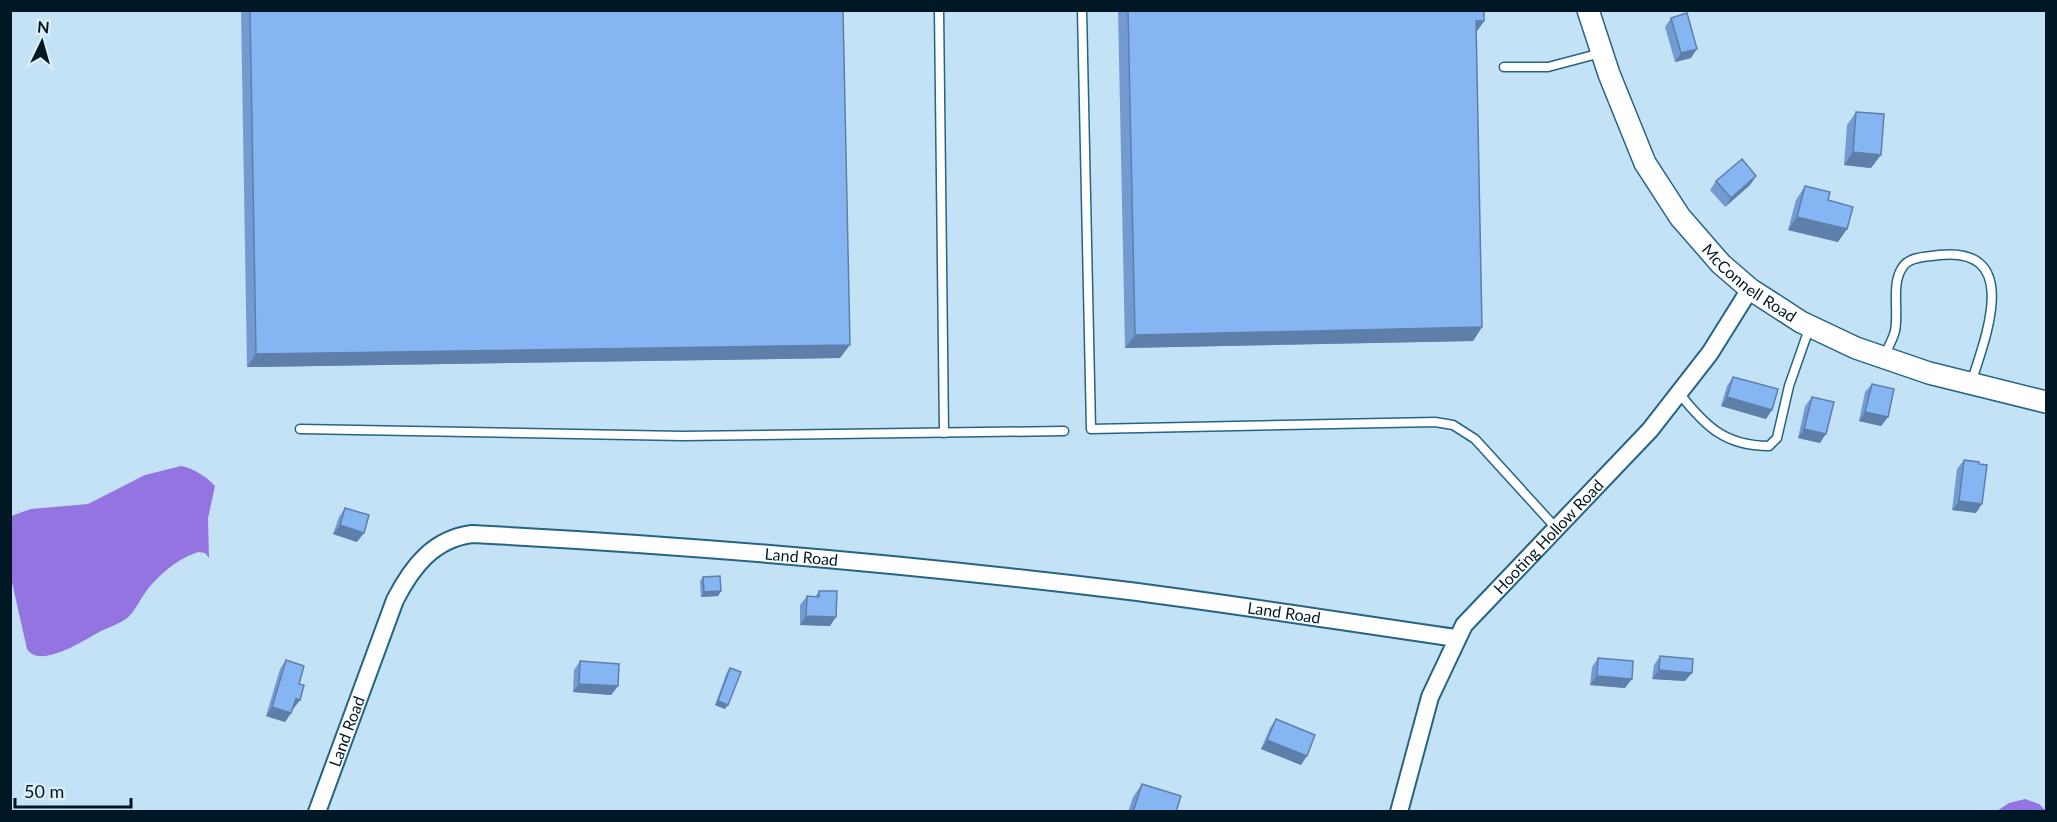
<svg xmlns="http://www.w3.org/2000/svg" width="2057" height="822" font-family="Lato,sans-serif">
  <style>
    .water { fill: #9474e0 }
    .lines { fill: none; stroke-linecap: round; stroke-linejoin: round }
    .service-casing { stroke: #256485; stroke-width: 11 }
    .minor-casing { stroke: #256485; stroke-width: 20 }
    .tertiary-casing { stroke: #256485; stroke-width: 24 }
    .service { stroke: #fff; stroke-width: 8 }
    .minor { stroke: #fff; stroke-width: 16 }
    .tertiary { stroke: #fff; stroke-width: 21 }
    .wall { fill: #729cd1 }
    .shaded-wall { fill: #5d7faa }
    .building { fill: #85b5f3; stroke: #5d7faa; stroke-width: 1.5 }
    .labels { text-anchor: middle; stroke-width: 4.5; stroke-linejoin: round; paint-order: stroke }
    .street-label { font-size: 16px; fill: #001825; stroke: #deedf6 }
  </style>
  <rect width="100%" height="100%" fill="#c4e2f5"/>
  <g class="water">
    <path d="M181,466C193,468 207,477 215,486L208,518L209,558L205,553L199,552C179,557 157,576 145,593C139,601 134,613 126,619C118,624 109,627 101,631C86,639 40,670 27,649L11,578V516L31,509L88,504L145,475Z"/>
    <polygon points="2025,799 2039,804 2046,811 1997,811 2009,803"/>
  </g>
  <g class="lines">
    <g class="service-casing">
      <g id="service">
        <polyline points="939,10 944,433"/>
        <polyline points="1082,10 1091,429 1435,422 1453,425 1475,439 1556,528"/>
        <polyline points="1504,67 1548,67 1601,53"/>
        <path d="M1884,356C1888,348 1893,339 1895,331C1899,311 1891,285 1902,268C1909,256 1927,257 1939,255C2023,246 1985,339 1971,383"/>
        <path d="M1679,393C1705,426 1725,446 1769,446L1777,438L1789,386L1810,326"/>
        <polyline points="300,429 682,436 1064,431"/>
      </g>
    </g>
    <g class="minor-casing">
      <g id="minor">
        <path id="s1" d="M317,812L395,600C412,567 433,539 472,534C689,545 906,564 1121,590C1233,604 1344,622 1456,638"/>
        <path id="s2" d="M1399,812L1430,697L1464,625L1650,430L1710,353L1750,289"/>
      </g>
    </g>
    <g class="tertiary-casing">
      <g id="tertiary">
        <path id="s3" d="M1588,10L1609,74L1645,163L1680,217L1721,264L1750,289L1801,322L1856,348L1929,373L2046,402"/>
      </g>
    </g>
    <use href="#service" class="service"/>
    <use href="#minor" class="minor"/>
    <use href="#tertiary" class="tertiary"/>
  </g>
  <g class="wall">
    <polygon points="241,10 843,10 840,358 247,367"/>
    <polygon points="1118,10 1484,10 1484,21 1476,32 1482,327 1473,341 1125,348"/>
    <polygon points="1671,18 1691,58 1675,62 1665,27"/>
    <polygon points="1856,112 1871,168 1844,165 1847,125"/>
    <polygon points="1756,176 1750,185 1725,207 1710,190 1716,181"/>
    <polygon points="1805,186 1828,200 1838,242 1788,230 1796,200"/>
    <polygon points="1733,377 1766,419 1721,406 1727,386"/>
    <polygon points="1872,384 1888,417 1881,426 1859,421 1865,392"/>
    <polygon points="1812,397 1820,443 1798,438 1805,406"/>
    <polygon points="1964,460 1976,513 1952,510 1957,469"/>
    <polygon points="345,508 357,542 333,534 339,517"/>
    <polygon points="703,577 721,591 718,596 701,597 700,581"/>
    <polygon points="819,591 830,626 800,625 800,605 807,596 815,597"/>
    <polygon points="1660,656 1685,681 1652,679 1654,665"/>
    <polygon points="1598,658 1625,688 1590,685 1592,667"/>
    <polygon points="286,660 299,684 300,700 293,709 291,713 285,722 266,716 280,669"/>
    <polygon points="580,661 618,686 611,695 573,692 574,670"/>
    <polygon points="730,668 725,709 715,705 727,672"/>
    <polygon points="1276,719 1301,765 1261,749 1270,728"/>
    <polygon points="1142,784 1176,812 1128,812 1133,797"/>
  </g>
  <g class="shaded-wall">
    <polygon points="1476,21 1484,21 1475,34"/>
    <polygon points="1697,49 1691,58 1675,62 1681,53"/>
    <polygon points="1853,152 1881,155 1871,168 1844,165"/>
    <polygon points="1756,176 1750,185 1725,207 1731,198"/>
    <polygon points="1797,217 1847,229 1838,242 1788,230"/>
    <polygon points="1482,327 1473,341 1125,348 1135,335"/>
    <polygon points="850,345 840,358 247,367 256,354"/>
    <polygon points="1727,397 1772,410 1766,419 1721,406"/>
    <polygon points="1865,412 1888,417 1881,426 1859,421"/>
    <polygon points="1804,429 1826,434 1820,443 1798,438"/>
    <polygon points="1959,501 1982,504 1976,513 1952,510"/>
    <polygon points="340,525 364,533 357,542 333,534"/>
    <polygon points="721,591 718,596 701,597 704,592"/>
    <polygon points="806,616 836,617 830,626 800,625"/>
    <polygon points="1659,670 1692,673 1685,681 1652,679"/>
    <polygon points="1597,676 1632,679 1625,688 1590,685"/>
    <polygon points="579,684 618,686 611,695 573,692"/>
    <polygon points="296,699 300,700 293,709 289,708"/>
    <polygon points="718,701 728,705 725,709 715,705"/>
    <polygon points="272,707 291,713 285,722 266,716"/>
    <polygon points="1267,740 1307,756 1301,765 1261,749"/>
  </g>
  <g class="building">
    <polygon points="250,10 843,10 850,345 256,354"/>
    <polygon points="1128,10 1484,10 1484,21 1476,21 1482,327 1135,335"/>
    <polygon points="1687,13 1697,49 1681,53 1671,18"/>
    <polygon points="1856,112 1884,114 1881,155 1853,152"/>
    <polygon points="1742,159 1756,176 1731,198 1716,181"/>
    <polygon points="1805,186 1830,192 1828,200 1853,207 1847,229 1797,217"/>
    <polygon points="1733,377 1778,389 1772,410 1727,397"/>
    <polygon points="1872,384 1894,389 1888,417 1865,412"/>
    <polygon points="1812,397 1834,402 1826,434 1804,429"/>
    <polygon points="1964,460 1979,462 1979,464 1987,465 1982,504 1959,501"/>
    <polygon points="345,508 369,515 364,533 340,525"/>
    <polygon points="720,576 721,591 704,592 703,577"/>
    <polygon points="819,591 837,591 836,617 806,616 807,596 819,597"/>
    <polygon points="1660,656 1693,659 1692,673 1659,670"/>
    <polygon points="1598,658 1633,661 1632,679 1597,676"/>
    <polygon points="286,660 304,666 299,684 304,685 300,700 296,699 291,713 272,707"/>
    <polygon points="580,661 619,664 618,686 579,684"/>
    <polygon points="730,668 741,672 728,705 718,701"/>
    <polygon points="1276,719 1315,735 1307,756 1267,740"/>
    <polygon points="1142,784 1181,796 1176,812 1133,812"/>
  </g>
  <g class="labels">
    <g class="street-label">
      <text dy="6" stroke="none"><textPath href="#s3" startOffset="324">McConnell Road</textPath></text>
      <text dy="6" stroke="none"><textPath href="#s2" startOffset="321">Hooting Hollow Road</textPath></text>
      <text dy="6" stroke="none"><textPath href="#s1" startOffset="662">Land Road</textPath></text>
      <text dy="6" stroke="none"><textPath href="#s1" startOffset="1148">Land Road</textPath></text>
      <text dy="6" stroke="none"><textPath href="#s1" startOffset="86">Land Road</textPath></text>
    </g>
  </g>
  <rect width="2057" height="822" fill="none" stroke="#001825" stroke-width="24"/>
  <g transform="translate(42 42) rotate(5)" stroke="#deedf6" stroke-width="4.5" paint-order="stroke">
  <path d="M0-4.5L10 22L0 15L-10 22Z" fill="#001825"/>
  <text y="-9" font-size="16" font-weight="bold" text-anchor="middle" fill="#001825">N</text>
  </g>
  <path d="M15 798v9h116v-9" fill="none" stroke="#001825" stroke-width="3"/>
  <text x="24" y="798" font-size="18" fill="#001825" stroke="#deedf6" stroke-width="4.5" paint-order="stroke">50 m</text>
</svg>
